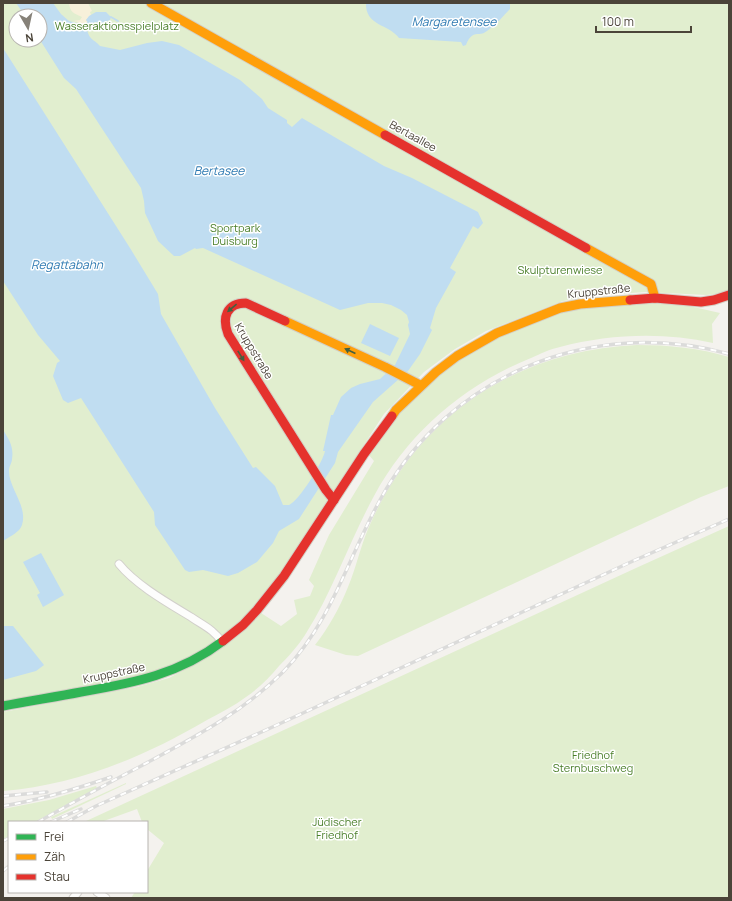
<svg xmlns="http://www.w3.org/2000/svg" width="732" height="901" font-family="Manrope,sans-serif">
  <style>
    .green { fill: #e1eecf; fill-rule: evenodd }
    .sand { fill: #f7f0da }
    .water { fill: #c0ddf1 }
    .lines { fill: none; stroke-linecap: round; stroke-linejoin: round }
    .stream { stroke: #c0ddf1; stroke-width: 2 }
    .street-casing { stroke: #d2d0cb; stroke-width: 9 }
    .fast-casing { stroke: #d3cfc5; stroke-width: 11 }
    .slow-casing { stroke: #d3cfc5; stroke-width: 11 }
    .jam-casing { stroke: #d3cfc5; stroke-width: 11 }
    .street { stroke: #fdfdfc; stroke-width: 7 }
    .fast { stroke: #30b455; stroke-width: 9 }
    .slow { stroke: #ff9f0a; stroke-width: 9 }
    .jam { stroke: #e5322d; stroke-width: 9 }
    .rail-casing { stroke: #dbdbda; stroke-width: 3.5 }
    .rail { stroke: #fff; stroke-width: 2; stroke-dasharray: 6; stroke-linecap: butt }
    .oneway { fill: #446040 }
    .labels { text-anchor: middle; stroke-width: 3; stroke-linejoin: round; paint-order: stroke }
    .park-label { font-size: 11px; fill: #4a7f2a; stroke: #fff }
    .street-label { font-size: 11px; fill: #4b4439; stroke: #fff }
    .water-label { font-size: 12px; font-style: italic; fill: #2e7ab2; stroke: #fff }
  </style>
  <rect width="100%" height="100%" fill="#f4f2ee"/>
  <g class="green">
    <path d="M3,3H729V290L716,294L706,295L645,292L590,296L563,301L486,331L455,349L424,372L384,414L277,578L247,617L219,642L174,666L134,679L3,703ZM16,16H40V40H16Z"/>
    <path d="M644,302L676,303L720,313L712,324L713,343C663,332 610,334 560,347C550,349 540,354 531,358C464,385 408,433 374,496C349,542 333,591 305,635C298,646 288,657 279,666C270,677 258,689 246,697C234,706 220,713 207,720C144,757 76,785 3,791V712L137,687L169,678L204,659L261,613L281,626L297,614L294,600L310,596L314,586L309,580L329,535L374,461L368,454L398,412L438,374L493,339L561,312L581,307Z"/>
    <path d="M637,345C669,345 699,348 729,357V486L701,497L620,534L358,656L346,655L315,645C329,627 340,607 348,587C356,568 360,548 368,529C416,417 516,350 637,345Z"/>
    <polygon points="729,526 729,898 131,898 135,892 147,892 147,871 164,843 147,829 147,822 142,822 137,809 101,822 84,822 636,568"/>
    <polygon points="126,783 126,784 52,819 51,817"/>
    <polygon points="96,786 97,788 35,822 9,822 9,836 3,839 3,809 49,800"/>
  </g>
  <path class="sand" d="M69,3H88L92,11L90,12L91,15L86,20L90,25L88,28L87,26L81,25L78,22L73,21L80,20L82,17C74,13 70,13 69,3Z"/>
  <g class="water">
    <path d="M16,3H53L61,14L69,21L87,26L88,28L87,30C90,41 94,39 100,46L120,50L147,43L162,41L179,45L240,80L262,99L268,108L287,120V123L292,127L302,118L384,166L412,178L478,212L483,223L478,229L473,226L450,268L456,272L436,308L430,328L432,330L420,354L408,371L373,402L338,452L335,463L299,519L279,531L273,543L257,562L238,573L228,576L203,570L189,572L185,570L155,525L154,512L81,398L68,403L63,400L53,376L57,363L60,361L38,335L3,281V48L130,248L158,294L161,314L215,408L253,468L256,467L275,486L283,505C283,505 288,505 289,505C299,501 323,462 325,451H323L331,415H333L341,397L351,388L360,384L380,379L395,365L410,334L408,325L409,322L407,315L401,310L391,305L382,303H368L340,310L203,248L196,249L195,248L180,256H174L158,241L145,213L144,201L141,188L76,89L64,78L40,40V16H25Z"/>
    <path d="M366,3H510V9C503,16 496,25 487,31C478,38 473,28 466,45L463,46L461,42L399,38C389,24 365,26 366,3Z"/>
    <polygon points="96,12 106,12 111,17 110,20 102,23 95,22 90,25 86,20 89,16"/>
    <polygon points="370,324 399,338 390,356 361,343"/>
    <path d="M3,430C9,439 14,447 12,459C12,463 9,466 9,471C9,489 28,506 22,525C20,532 9,537 3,541Z"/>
    <polygon points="41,553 64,595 43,607 37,595 40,593 23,562"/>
    <polygon points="3,626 13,626 44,665 36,671 3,680"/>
  </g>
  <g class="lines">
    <g class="stream">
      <polyline points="111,17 118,21"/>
      <polyline points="85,25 88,23"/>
    </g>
    <g class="street-casing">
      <g id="street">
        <path d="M119,564C136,585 168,603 191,617C204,626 213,629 222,642"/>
        <polyline points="97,892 106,898"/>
        <polyline points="73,898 78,892"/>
      </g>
    </g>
    <g class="fast-casing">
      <path id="fast" d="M3,706C29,701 55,697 81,692C134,683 180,674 223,641"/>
    </g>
    <g class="slow-casing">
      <g id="slow">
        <polyline points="151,3 385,135"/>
        <polyline points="586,248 651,284 655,298"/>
        <polyline points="285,321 385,367 420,385"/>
        <polyline points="392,416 396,410 436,372 457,356 497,333 560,308 580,304 630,300"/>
      </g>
    </g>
    <g class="jam-casing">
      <g id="jam">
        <polyline points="385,135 586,248"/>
        <polyline points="630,300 655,298 701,302 714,300 729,295"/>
        <path d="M285,321L246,303C226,303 222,318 228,334L326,490L334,500"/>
        <polyline points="223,641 243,625 257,610 284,576 364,454 392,416"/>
      </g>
    </g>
    <use href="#street" class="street"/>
    <use href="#fast" class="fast"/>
    <use href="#slow" class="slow"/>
    <use href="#jam" class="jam"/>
    <g class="rail-casing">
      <g id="rail">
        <polyline points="3,796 47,792"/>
        <path d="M3,806C40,800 76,789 111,777"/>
        <path d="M38,822C72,803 106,784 141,766C191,739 242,713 283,672C332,621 347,560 380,500C448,375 592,316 729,354"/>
        <polyline points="51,822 81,809"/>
        <polyline points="67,822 96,806 277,725 633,561 729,519"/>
        <polyline points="3,841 9,838"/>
        <polyline points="3,871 9,866"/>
      </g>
    </g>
    <use href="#rail" class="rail"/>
  </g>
  <defs><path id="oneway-solid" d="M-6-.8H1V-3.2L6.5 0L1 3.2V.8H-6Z"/></defs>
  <g class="oneway">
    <use href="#oneway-solid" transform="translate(232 308) rotate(140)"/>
    <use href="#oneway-solid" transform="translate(350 351) rotate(-155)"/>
    <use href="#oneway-solid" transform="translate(241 356) rotate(58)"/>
  </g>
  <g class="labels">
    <g class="park-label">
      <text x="117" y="30">Wasseraktionsspielplatz</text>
      <text x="235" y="232">Sportpark<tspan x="235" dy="13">Duisburg</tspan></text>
      <text x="560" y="274">Skulpturenwiese</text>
      <text x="593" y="759">Friedhof<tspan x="593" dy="13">Sternbuschweg</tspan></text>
      <text x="337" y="826">Jüdischer<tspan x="337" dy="13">Friedhof</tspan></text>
    </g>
    <g class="street-label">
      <text transform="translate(413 136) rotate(29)" y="4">Bertaallee</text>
      <text transform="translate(599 291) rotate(-6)" y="4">Kruppstraße</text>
      <text transform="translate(254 351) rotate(59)" y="4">Kruppstraße</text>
      <text transform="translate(114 673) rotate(-12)" y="4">Kruppstraße</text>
    </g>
    <g class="water-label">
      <text x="454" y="26">Margaretensee</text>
      <text x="219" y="175">Bertasee</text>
      <text x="67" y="269">Regattabahn</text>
    </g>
  </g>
  <rect width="732" height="901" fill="none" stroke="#4b4439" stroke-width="8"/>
  <rect x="8" y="821" width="140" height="72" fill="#ffffff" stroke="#b7b4b0"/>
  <rect x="16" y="834" width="20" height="6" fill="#30b455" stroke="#b7b4b0"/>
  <text x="44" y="841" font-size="12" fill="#4b4439">Frei</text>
  <rect x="16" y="854" width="20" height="6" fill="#ff9f0a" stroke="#b7b4b0"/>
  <text x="44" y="861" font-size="12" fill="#4b4439">Zäh</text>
  <rect x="16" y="874" width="20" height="6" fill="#e5322d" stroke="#b7b4b0"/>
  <text x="44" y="881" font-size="12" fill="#4b4439">Stau</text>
  <g transform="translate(28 28) rotate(171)"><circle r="19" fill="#ffffff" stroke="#b7b4b0"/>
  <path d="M0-3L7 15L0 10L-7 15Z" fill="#868178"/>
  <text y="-6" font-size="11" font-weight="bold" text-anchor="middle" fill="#4b4439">N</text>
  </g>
  <path d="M596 26v6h95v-6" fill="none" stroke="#4b4439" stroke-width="2"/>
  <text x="602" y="26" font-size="12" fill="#4b4439" stroke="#ffffff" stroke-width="3" paint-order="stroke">100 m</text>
</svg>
